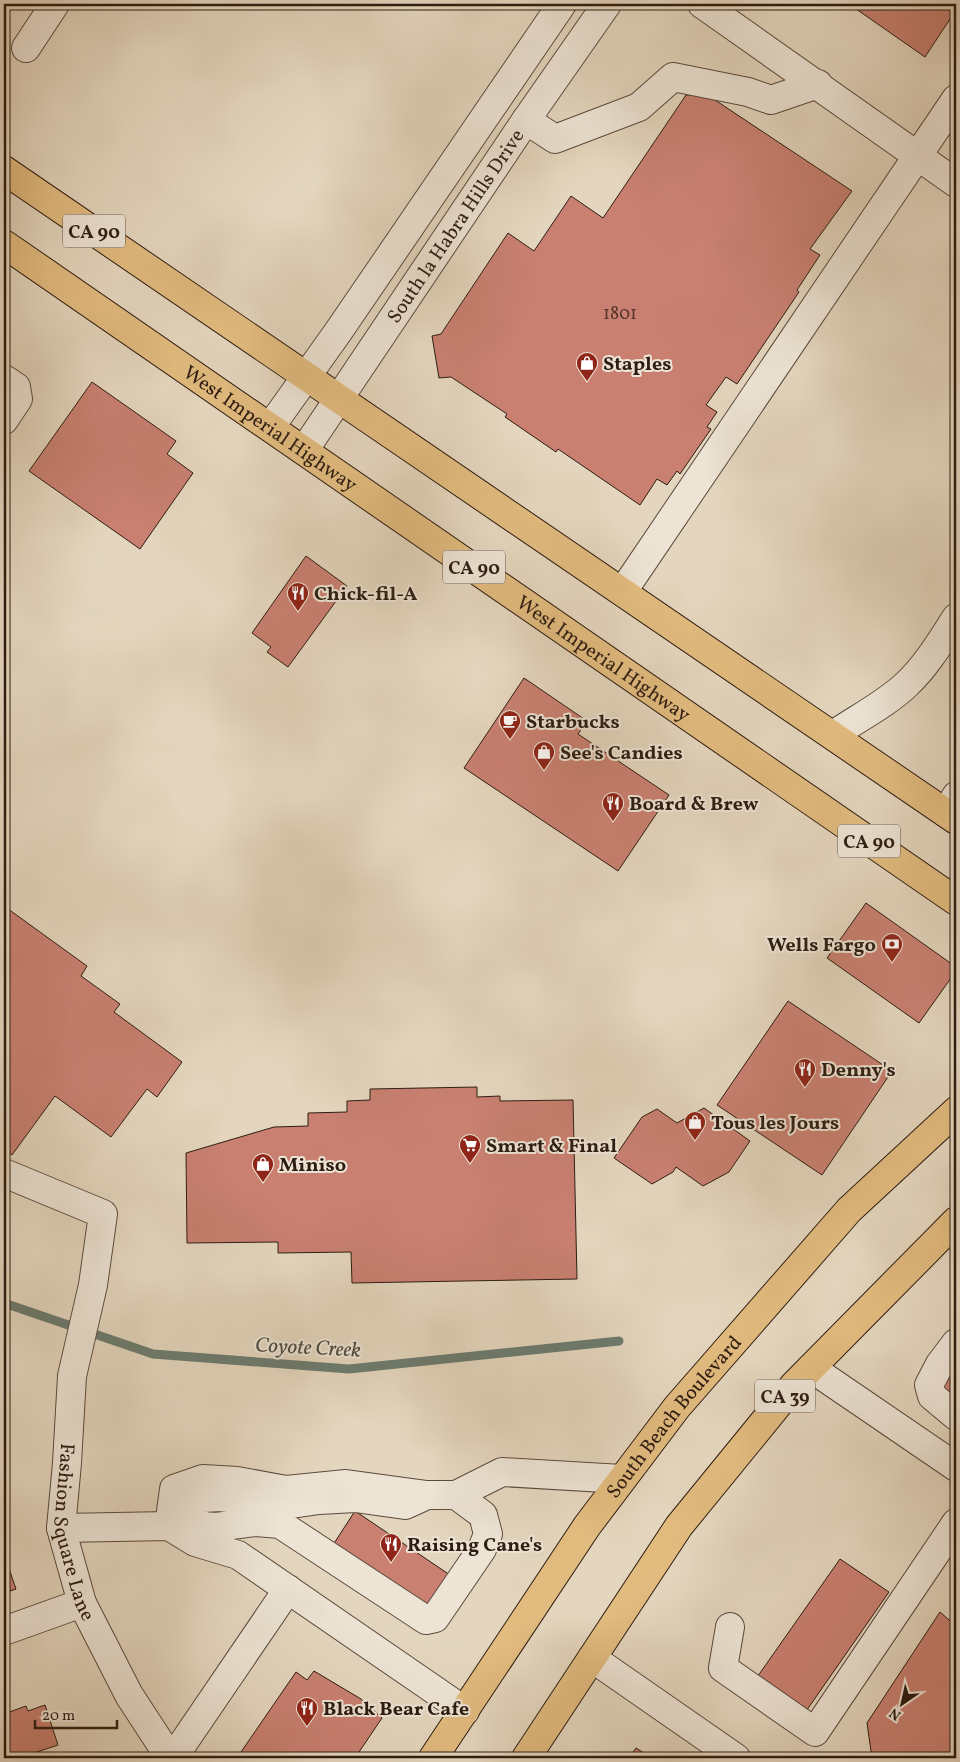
<svg xmlns="http://www.w3.org/2000/svg" width="960" height="1762" font-family="Vollkorn,serif">
  <style>
    .lines { fill: none; stroke-linecap: round; stroke-linejoin: round }
    .stream { stroke: #6c7b6f; stroke-width: 9 }
    .building { fill: #c98071; stroke: #2d1c12 }
    .minor-casing { stroke: #5b4a3d; stroke-width: 30 }
    .major-casing { stroke: #2d1c12; stroke-width: 30 }
    .minor { stroke: #ede4d5; stroke-width: 28 }
    .major { stroke: #e2bb7f; stroke-width: 28 }
    .labels { text-anchor: middle; stroke-width: 4; stroke-linejoin: round; paint-order: stroke }
    .number-label { font-size: 18px; fill: #54352a }
    .shield { fill: #ede4d5; stroke: #67584c; stroke-width: 1 }
    .shield-label { font-size: 19px; font-weight: bold; fill: #2d1c12 }
    .street-label { font-size: 20px; fill: #2d1c12; stroke: #ede4d5 }
    .poi-label { font-size: 20px; font-weight: bold; fill: #2d1c12; stroke: #ede4d5; text-anchor: start }
    .water-label { font-size: 21px; font-style: italic; fill: #4c4b40; stroke: #ede4d5 }
  </style>
  <rect width="100%" height="100%" fill="#e4d6be"/>
  <filter id="stains"><feTurbulence type="fractalNoise" baseFrequency=".004" numOctaves="4"/><feColorMatrix values="0 0 0 0 .2 0 0 0 0 .09 0 0 0 0 .02 0 0 0 .5 -.17"/></filter>
  <radialGradient id="worn" r=".72"><stop offset=".6" stop-color="#630" stop-opacity="0"/><stop offset="1" stop-color="#630" stop-opacity=".3"/></radialGradient>
  <g class="lines">
    <polyline class="stream" points="4,1303 153,1354 349,1369 619,1341"/>
  </g>
  <g class="building">
    <polygon points="849,4 956,4 956,10 925,57"/>
    <polygon points="706,94 852,191 810,249 820,255 797,290 799,292 737,384 726,377 706,405 717,412 707,427 711,429 680,474 677,471 667,485 657,479 640,505 558,449 556,452 505,417 507,414 451,377 439,378 432,336 441,334 508,233 534,251 571,196 603,218 686,95"/>
    <polygon points="92,382 176,441 167,454 193,473 140,549 29,471"/>
    <polygon points="306,556 347,586 288,667 267,652 271,647 252,633"/>
    <polygon points="524,678 587,721 578,734 669,795 618,871 464,768"/>
    <polygon points="866,903 956,967 956,971 919,1023 827,958"/>
    <polygon points="4,906 87,966 81,976 120,1004 114,1012 182,1062 157,1097 147,1089 111,1137 55,1096 12,1155 4,1149"/>
    <polygon points="788,1001 892,1071 822,1175 717,1105"/>
    <polygon points="477,1087 477,1097 500,1096 500,1101 573,1100 577,1279 352,1283 351,1252 278,1253 278,1242 187,1243 186,1153 274,1127 308,1126 308,1113 347,1112 347,1101 370,1100 370,1089"/>
    <polygon points="704,1108 750,1141 729,1172 703,1186 676,1167 673,1172 652,1184 614,1158 642,1117 657,1109 677,1123"/>
    <polygon points="956,1361 956,1397 939,1385"/>
    <polygon points="355,1511 453,1577 428,1613 331,1548"/>
    <polygon points="840,1559 889,1592 802,1717 753,1683"/>
    <polygon points="6,1560 16,1589 4,1593 4,1561"/>
    <polygon points="940,1612 956,1626 956,1758 872,1758 867,1723"/>
    <polygon points="314,1671 361,1699 382,1718 355,1758 251,1758 241,1752 296,1672 307,1680"/>
    <polygon points="45,1705 58,1745 19,1758 4,1758 4,1714 26,1706 28,1711"/>
    <polygon points="636,1748 652,1758 629,1758"/>
  </g>
  <g class="lines">
    <g class="minor-casing">
      <g id="minor">
        <polyline points="702,4 956,183"/>
        <polyline points="26,48 55,4"/>
        <polyline points="526,120 555,139 639,107 673,77 748,92 771,100 818,84"/>
        <polyline points="4,379 16,387 18,399 4,420"/>
        <polyline points="271,426 338,332 562,4"/>
        <path id="s1" d="M305,449L526,120L607,4"/>
        <polyline points="623,591 956,99"/>
        <path d="M833,735C858,718 886,704 907,684C927,665 941,641 956,618"/>
        <polyline points="946,813 956,796"/>
        <path id="s2" d="M4,1173L103,1214L93,1285L72,1376L67,1463L61,1528L82,1603L129,1695L170,1758"/>
        <polyline points="956,1343 940,1364 929,1385 932,1396 956,1416"/>
        <polyline points="811,1368 956,1467"/>
        <polyline points="456,1495 502,1472 622,1479"/>
        <polyline points="169,1526 174,1489 203,1479 237,1481 286,1490 346,1484 427,1495 456,1495 483,1515 488,1534 482,1549 435,1618 426,1620 280,1524 256,1522 216,1527 202,1526 194,1518 192,1508 203,1498 220,1497 285,1505 319,1500 355,1498 405,1505 427,1495"/>
        <polyline points="61,1528 169,1526 195,1542 238,1555 465,1711"/>
        <polyline points="730,1627 723,1668 815,1732 956,1523"/>
        <polyline points="4,1631 82,1603"/>
        <polyline points="592,1658 736,1758"/>
        <polyline points="173,1758 288,1589"/>
      </g>
    </g>
    <g class="major-casing">
      <g id="major">
        <polyline points="4,170 956,820"/>
        <path id="s3" d="M4,244L956,901"/>
        <path id="s4" d="M433,1758L587,1526L677,1407L849,1210L956,1111"/>
        <polyline points="526,1758 679,1526 794,1385 956,1221"/>
      </g>
    </g>
    <use href="#minor" class="minor"/>
    <use href="#major" class="major"/>
  </g>
  <defs>
    <g id="shop-pin" transform="scale(1.125)"><path d="M0 17L-7.5 6A9.5 9.5 0 1 1 7.5 6Z" fill="#8f2418" stroke="#ede4d5"/><path d="M-5-2.5h2.3a2.7 3.5 0 0 1 5.4 0H5L5.5 6h-11ZM-1.5-2.5h3a1.5 2.3 0 0 0-3 0Z" fill="#fff"/></g>
    <g id="restaurant-pin" transform="scale(1.125)"><path d="M0 17L-7.5 6A9.5 9.5 0 1 1 7.5 6Z" fill="#8f2418" stroke="#ede4d5"/><path d="M-5-6h1v4h1v-4h1v4h1v-4h1v5L-1.5 .5V6h-2V.5L-5-1ZM5-6V6H3V1.5H1.5Q1.5-4 5-6Z" fill="#fff"/></g>
    <g id="cafe-pin" transform="scale(1.125)"><path d="M0 17L-7.5 6A9.5 9.5 0 1 1 7.5 6Z" fill="#8f2418" stroke="#ede4d5"/><path d="M-5.5-4.5H6V0H3Q3 3.5 0 3.5H-2.5Q-5.5 3.5-5.5 0ZM3-3.2v2h1.7v-2ZM-6 4.5H4V6H-6Z" fill="#fff"/></g>
    <g id="bank-pin" transform="scale(1.125)"><path d="M0 17L-7.5 6A9.5 9.5 0 1 1 7.5 6Z" fill="#8f2418" stroke="#ede4d5"/><path d="M-6-4H6V4H-6ZM0-2.3a2.3 2.3 0 1 0 0 4.6a2.3 2.3 0 1 0 0-4.6Z" fill="#fff"/></g>
    <g id="supermarket-pin" transform="scale(1.125)"><path d="M0 17L-7.5 6A9.5 9.5 0 1 1 7.5 6Z" fill="#8f2418" stroke="#ede4d5"/><path d="M-6-5.5h2.5l.6 2H6L4.5 2H-2.5L-4.4-4H-6ZM-1.5 3.2a1.3 1.3 0 1 0 .1 0ZM3 3.2a1.3 1.3 0 1 0 .1 0Z" fill="#fff"/></g>
  </defs>
  <g fill-rule="evenodd">
    <use href="#shop-pin" x="587" y="363"/>
    <use href="#restaurant-pin" x="298" y="593"/>
    <use href="#cafe-pin" x="510" y="721"/>
    <use href="#shop-pin" x="544" y="752"/>
    <use href="#restaurant-pin" x="613" y="803"/>
    <use href="#bank-pin" x="892" y="944"/>
    <use href="#restaurant-pin" x="805" y="1069"/>
    <use href="#shop-pin" x="695" y="1122"/>
    <use href="#supermarket-pin" x="470" y="1145"/>
    <use href="#shop-pin" x="263" y="1164"/>
    <use href="#restaurant-pin" x="391" y="1544"/>
    <use href="#restaurant-pin" x="307" y="1708"/>
  </g>
  <g class="labels">
    <g class="number-label">
      <text x="620" y="319">1801</text>
    </g>
    <g class="shield">
      <rect x="63" y="214.5" width="62" height="33" rx="4"/>
      <rect x="443" y="550.5" width="62" height="33" rx="4"/>
      <rect x="838" y="824.5" width="62" height="33" rx="4"/>
      <rect x="755" y="1379.5" width="60" height="33" rx="4"/>
    </g>
    <g class="shield-label">
      <text x="94" y="238">CA 90</text>
      <text x="474" y="574">CA 90</text>
      <text x="869" y="848">CA 90</text>
      <text x="785" y="1403">CA 39</text>
    </g>
    <g class="street-label">
      <text dy="7" stroke="none"><textPath href="#s1" startOffset="269">South la Habra Hills Drive</textPath></text>
      <text dy="7" stroke="none"><textPath href="#s3" startOffset="324">West Imperial Highway</textPath></text>
      <text dy="7" stroke="none"><textPath href="#s3" startOffset="729">West Imperial Highway</textPath></text>
      <text dy="7" stroke="none"><textPath href="#s4" startOffset="418">South Beach Boulevard</textPath></text>
      <text dy="7" stroke="none"><textPath href="#s2" startOffset="430">Fashion Square Lane</textPath></text>
    </g>
    <g class="poi-label">
      <text x="603" y="370">Staples</text>
      <text x="314" y="600">Chick-fil-A</text>
      <text x="526" y="728">Starbucks</text>
      <text x="560" y="759">See's Candies</text>
      <text x="629" y="810">Board &amp; Brew</text>
      <text x="876" y="951" text-anchor="end">Wells Fargo</text>
      <text x="821" y="1076">Denny's</text>
      <text x="711" y="1129">Tous les Jours</text>
      <text x="486" y="1152">Smart &amp; Final</text>
      <text x="279" y="1171">Miniso</text>
      <text x="407" y="1551">Raising Cane's</text>
      <text x="323" y="1715">Black Bear Cafe</text>
    </g>
    <g class="water-label">
      <text transform="translate(308 1347) rotate(3)" y="7">Coyote Creek</text>
    </g>
  </g>
  <rect width="960" height="1762" fill="none" stroke="#e4d6be" stroke-width="20"/>
  <rect x="5" y="5" width="950" height="1752" fill="none" stroke="#2d1c12" stroke-width="2.5"/>
  <rect x="10" y="10" width="940" height="1742" fill="none" stroke="#2d1c12"/>
  <g transform="translate(902 1704) rotate(214)" stroke="#ede4d5" stroke-width="4" paint-order="stroke">
  <path d="M0-4L9 19L0 12L-9 19Z" fill="#2d1c12"/>
  <text y="-8" font-size="14" font-weight="bold" text-anchor="middle" fill="#2d1c12">N</text>
  </g>
  <path d="M35 1720v8h82v-8" fill="none" stroke="#2d1c12" stroke-width="2.5"/>
  <text x="42" y="1720" font-size="15" fill="#2d1c12" stroke="#ede4d5" stroke-width="4" paint-order="stroke">20 m</text>
  <rect width="100%" height="100%" filter="url(#stains)"/>
  <rect width="100%" height="100%" fill="url(#worn)"/>
</svg>
